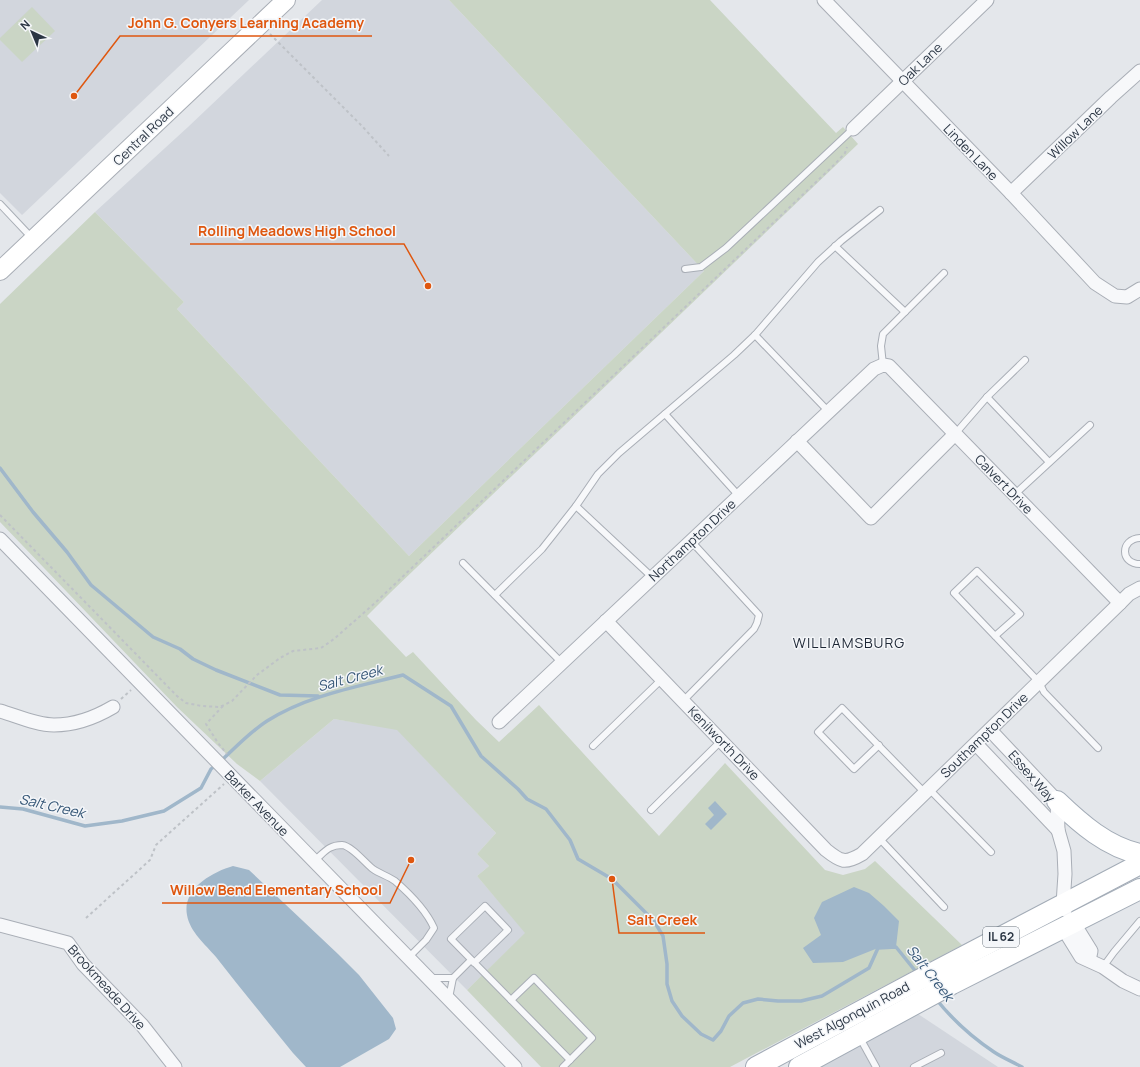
<svg xmlns="http://www.w3.org/2000/svg" width="1140" height="1067" font-family="Manrope,sans-serif">
  <style>
    .built { fill: #d2d6dd }
    .green { fill: #cad5c5 }
    .water { fill: #a0b7ca }
    .lines { fill: none; stroke-linecap: round; stroke-linejoin: round }
    .stream { stroke: #a0b7ca; stroke-width: 3.5 }
    .lane-casing { stroke: #a9aeb6; stroke-width: 8 }
    .street-casing { stroke: #a9aeb6; stroke-width: 15 }
    .secondary-casing { stroke: #a9aeb6; stroke-width: 20 }
    .primary-casing { stroke: #a3acb7; stroke-width: 22 }
    .path { stroke: #bec2c7; stroke-width: 2; stroke-dasharray: 3 3; stroke-linecap: butt }
    .lane { stroke: #f7f8fa; stroke-width: 6 }
    .street { stroke: #f7f8fa; stroke-width: 13 }
    .secondary { stroke: #fff; stroke-width: 18 }
    .primary { stroke: #fff; stroke-width: 20 }
    .labels { text-anchor: middle; stroke-width: 3; stroke-linejoin: round; paint-order: stroke }
    .shield { fill: #f4f6f9; stroke: #67707a; stroke-width: 1 }
    .shield-label { font-size: 12px; font-weight: bold; fill: #2b3644 }
    .street-label { font-size: 13px; fill: #2b3644; stroke: #f4f6f9 }
    .neighbourhood-label { font-size: 14px; letter-spacing: 1px; fill: #1d2735; stroke: #f4f6f9 }
    .water-label { font-size: 14px; font-style: italic; fill: #365777; stroke: #f4f6f9 }
    .leader { fill: none; stroke: #df570f; stroke-width: 1.5 }
    .callout-dot { fill: #df570f; stroke: #f4f6f9; stroke-width: 1.5 }
    .callout-label { font-size: 14px; text-anchor: middle; font-weight: bold; fill: #df570f; stroke: #f4f6f9; stroke-width: 3; stroke-linejoin: round; paint-order: stroke }
  </style>
  <rect width="100%" height="100%" fill="#e4e7eb"/>
  <g class="built">
    <polygon points="0,0 249,0 22,215 0,193"/>
    <polygon points="322,0 449,0 704,271 409,556 177,309 184,302 95,212 188,127"/>
    <polygon points="334,719 397,729 496,833 477,854 489,866 477,876 526,933 467,990 260,781"/>
    <polygon points="918,1014 998,1067 820,1067"/>
  </g>
  <g class="green">
    <polygon points="449,0 710,0 836,133 843,127 858,144 391,592 367,616 406,657 413,652 476,720 499,742 539,705 659,836 725,763 825,870 843,875 865,869 875,861 962,945 730,1067 541,1067 467,990 525,933 477,876 489,866 477,854 496,833 397,730 334,719 260,781 237,764 177,707 0,522 0,304 95,212 184,302 177,309 409,556 704,271"/>
    <polygon points="32,7 55,31 22,62 0,40 0,38"/>
  </g>
  <g class="water">
    <polygon points="715,801 727,814 711,830 705,824 714,815 708,808"/>
    <path d="M233,866L249,870L338,954L359,975L393,1018L396,1029L389,1039L340,1067H306L293,1053C267,1021 241,989 216,957C205,944 190,932 187,915C182,889 212,872 233,866Z"/>
    <polygon points="854,887 869,893 884,906 899,921 896,947 878,948 843,962 813,963 803,948 821,935 814,918 822,902"/>
  </g>
  <g class="lines">
    <g class="stream">
      <polyline points="0,468 33,512 67,552 91,585 153,637 180,649 193,659 216,670 280,695 318,696"/>
      <path d="M221,761C236,747 250,732 267,721C308,695 357,687 403,675L451,706L481,756L518,789L527,799L546,809L570,840L578,859L612,879L654,921L663,936L667,964V984L672,1001L682,1016L701,1034L713,1040L721,1031L729,1016L743,1003L758,999L778,1001H801L822,996L869,968L878,948L896,947L917,973"/>
      <polyline points="0,807 23,809 85,826 122,821 164,811 201,788 211,769 216,765"/>
      <path d="M936,999C952,1019 973,1038 994,1052C1003,1058 1013,1062 1022,1067"/>
    </g>
    <g class="lane-casing">
      <g id="lane">
        <polyline points="0,204 32,238"/>
        <polyline points="835,246 905,312"/>
        <polyline points="685,269 701,267 726,248 853,129"/>
        <polyline points="755,335 829,412"/>
        <polyline points="883,365 881,346 883,334 944,273"/>
        <polyline points="987,397 1049,462"/>
        <polyline points="665,414 739,496"/>
        <polyline points="955,434 987,397 1025,360"/>
        <polyline points="1014,495 1090,425"/>
        <polyline points="576,506 652,577"/>
        <path d="M1140,538C1120,539 1120,564 1140,564"/>
        <polyline points="463,563 562,663"/>
        <polyline points="495,595 542,549 576,506 598,474 619,453 734,355 755,335 818,262 841,241 880,210"/>
        <polyline points="995,636 1020,614 977,571 954,593 1039,682 1044,692 1098,748"/>
        <polyline points="683,701 754,629 757,623 759,615 691,541"/>
        <polyline points="879,745 854,769 818,732 842,708 925,793"/>
        <polyline points="593,746 662,679"/>
        <polyline points="929,789 991,852"/>
        <polyline points="651,810 721,741"/>
        <polyline points="879,838 944,907"/>
        <path d="M314,861C324,853 328,845 342,845C352,846 365,863 373,869C380,874 388,876 395,881C410,894 426,910 434,928L426,940L408,958"/>
        <polyline points="474,963 508,930 485,906 451,939 511,1000 534,978 592,1038 563,1067"/>
        <polyline points="1103,967 1114,952 1140,921"/>
        <polyline points="430,978 453,978"/>
        <polyline points="449,998 453,978 471,960"/>
        <polyline points="511,1000 570,1060"/>
        <polyline points="860,1038 876,1067"/>
        <polyline points="914,1067 941,1053"/>
      </g>
    </g>
    <g class="street-casing">
      <g id="street">
        <polyline points="824,0 1011,193 1095,283 1115,296 1127,297 1140,289"/>
        <polyline points="853,129 987,0"/>
        <polyline points="1011,193 1111,97 1140,71"/>
        <polyline points="797,441 871,518 955,434"/>
        <polyline points="0,539 515,1067"/>
        <path d="M606,621L826,850C841,862 845,864 862,854L1120,603L1129,594L1140,588"/>
        <path d="M0,711C17,716 37,725 54,725C75,725 96,717 113,707"/>
        <polyline points="499,722 874,369 883,365 889,366 1120,603"/>
        <polyline points="990,730 1057,801 1058,830 1064,851 1065,874 1063,904 1065,910"/>
        <polyline points="976,744 1058,830"/>
        <polyline points="0,925 68,943 83,964 142,1025 175,1067"/>
        <polyline points="1071,925 1068,936 1081,957 1103,967 1123,981 1140,989"/>
        <polyline points="1071,925 1078,930 1091,951 1089,960"/>
      </g>
    </g>
    <g class="secondary-casing">
      <polyline id="secondary" points="0,271 286,0"/>
    </g>
    <g class="primary-casing">
      <g id="primary">
        <path d="M1057,801C1081,824 1107,847 1140,854"/>
        <polyline points="756,1067 913,983 1140,864"/>
        <polyline points="799,1067 952,984 1140,889"/>
      </g>
    </g>
    <g class="path">
      <polyline points="270,34 362,126 389,156"/>
      <polyline points="0,515 177,696 186,703 202,706 220,707 232,701 257,675 280,658 293,651 321,648 334,639 375,603 835,164 845,153 847,147"/>
      <polyline points="121,699 131,690"/>
      <polyline points="223,706 206,724 218,743 227,754"/>
      <polyline points="86,918 150,860 156,845 224,784"/>
    </g>
    <use href="#lane" class="lane"/>
    <use href="#street" class="street"/>
    <use href="#secondary" class="secondary"/>
    <use href="#primary" class="primary"/>
  </g>
  <g class="labels">
    <rect class="shield" x="983" y="927" width="36" height="20" rx="3"/>
    <g class="shield-label">
      <text x="1001" y="941">IL 62</text>
    </g>
    <g class="street-label">
      <text transform="translate(920 64) rotate(-44)" y="5">Oak Lane</text>
      <text transform="translate(1075 132) rotate(-44)" y="5">Willow Lane</text>
      <text transform="translate(143 136) rotate(-44)" y="5">Central Road</text>
      <text transform="translate(971 152) rotate(46)" y="5">Linden Lane</text>
      <text transform="translate(1004 484) rotate(46)" y="5">Calvert Drive</text>
      <text transform="translate(692 540) rotate(-43)" y="5">Northampton Drive</text>
      <text transform="translate(984 735) rotate(-44)" y="5">Southampton Drive</text>
      <text transform="translate(724 743) rotate(46)" y="5">Kenilworth Drive</text>
      <text transform="translate(1032 776) rotate(49)" y="5">Essex Way</text>
      <text transform="translate(257 803) rotate(46)" y="5">Barker Avenue</text>
      <text transform="translate(107 987) rotate(48)" y="5">Brookmeade Drive</text>
      <text transform="translate(852 1015) rotate(-28)" y="5">West Algonquin Road</text>
    </g>
    <g class="neighbourhood-label">
      <text x="849" y="648">WILLIAMSBURG</text>
    </g>
    <g class="water-label">
      <text transform="translate(350 678) rotate(-15)" y="5">Salt Creek</text>
      <text transform="translate(52 806) rotate(13)" y="5">Salt Creek</text>
      <text transform="translate(930 973) rotate(52)" y="5">Salt Creek</text>
    </g>
  </g>
  <path class="leader" d="M74 96L120 36H372M428 286L404 244H190M411 860L390 903H162M612 879L619 933H705"/>
  <g class="callout-dot">
    <circle cx="74" cy="96" r="4"/>
    <circle cx="428" cy="286" r="4"/>
    <circle cx="411" cy="860" r="4"/>
    <circle cx="612" cy="879" r="4"/>
  </g>
  <g class="callout-label">
    <text x="246" y="28">John G. Conyers Learning Academy</text>
    <text x="297" y="236">Rolling Meadows High School</text>
    <text x="276" y="895">Willow Bend Elementary School</text>
    <text x="662" y="925">Salt Creek</text>
  </g>
  <g transform="translate(32 32) rotate(316)" stroke="#f4f6f9" stroke-width="3" paint-order="stroke">
  <path d="M0-3L7 15L0 10L-7 15Z" fill="#2b3644"/>
  <text y="-6" font-size="11" font-weight="bold" text-anchor="middle" fill="#2b3644">N</text>
  </g>
</svg>
